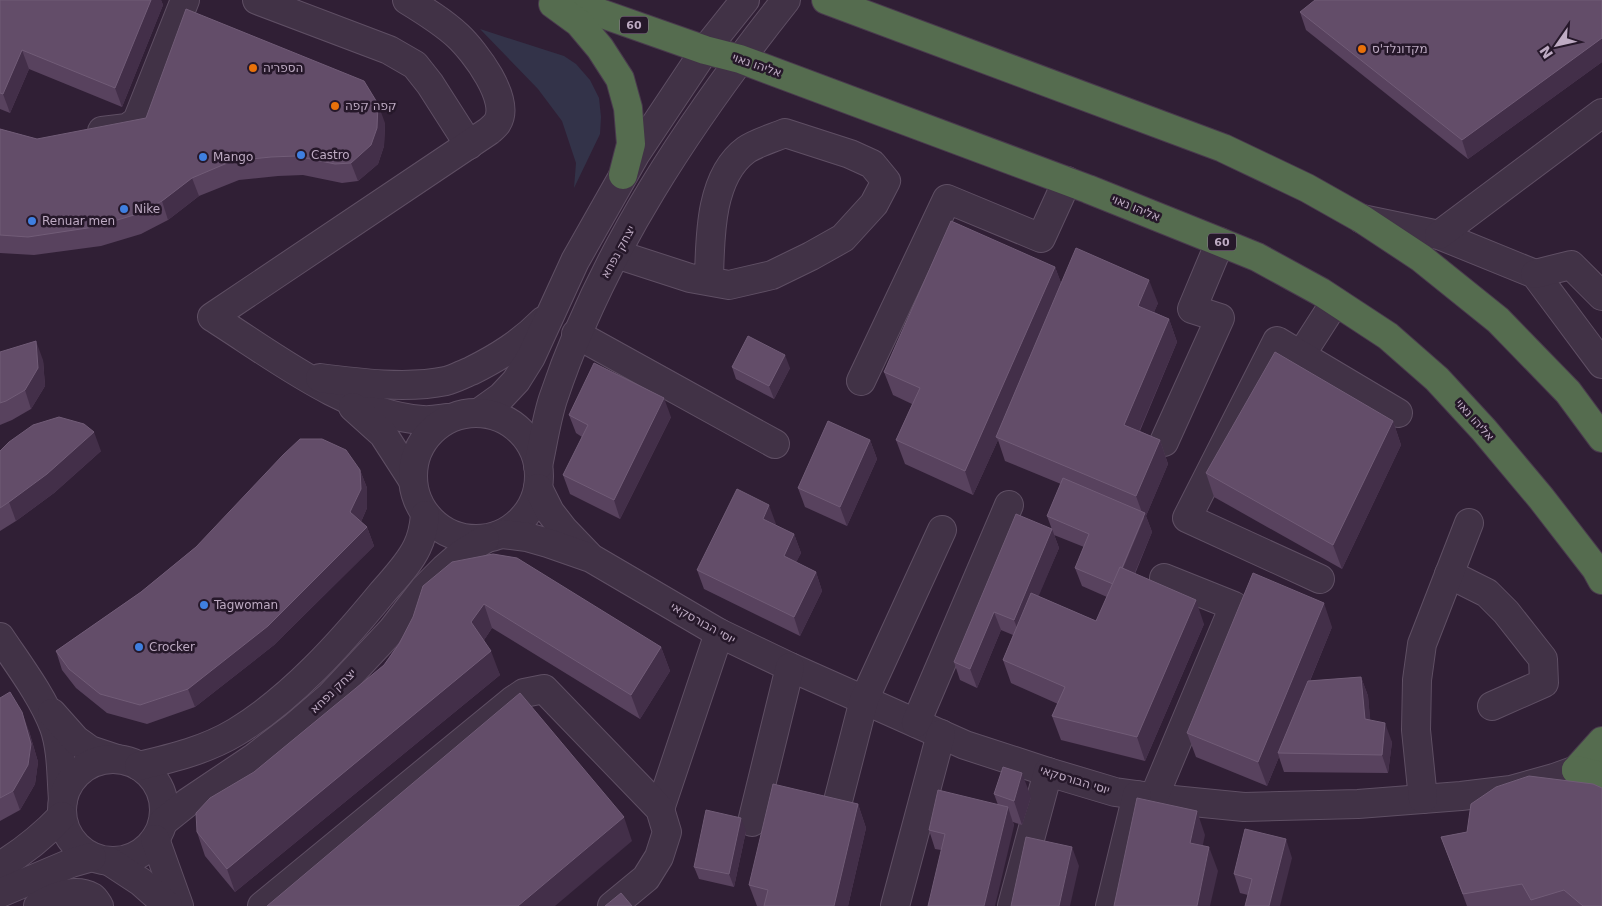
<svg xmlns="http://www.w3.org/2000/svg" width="1602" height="906" font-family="'DejaVu Sans',Heebo,sans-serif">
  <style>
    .green { fill: #333349 }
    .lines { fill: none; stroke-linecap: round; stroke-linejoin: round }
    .minor-casing { stroke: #5f4f64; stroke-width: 30 }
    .highway-casing { stroke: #493a4d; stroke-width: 30 }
    .minor { stroke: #413246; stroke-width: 28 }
    .highway { stroke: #556c4f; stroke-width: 28 }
    .wall { fill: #58425e }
    .shaded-wall { fill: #432f49 }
    .building { fill: #634d69; stroke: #715c77 }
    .food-dot { fill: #e8710a; stroke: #26182a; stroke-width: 2 }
    .shop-dot { fill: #3f7fe0; stroke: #26182a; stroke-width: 2 }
    .labels { text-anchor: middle; stroke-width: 5; stroke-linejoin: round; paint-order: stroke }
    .shield { fill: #26182a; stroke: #907f95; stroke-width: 1 }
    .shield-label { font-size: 11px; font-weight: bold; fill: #beabc3 }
    .poi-label { font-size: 12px; fill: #beabc3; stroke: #26182a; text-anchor: start }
    .street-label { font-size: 12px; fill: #beabc3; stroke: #26182a }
  </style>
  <rect width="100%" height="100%" fill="#301f35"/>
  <polygon class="green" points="480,29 564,56 576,64 590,80 599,98 601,117 600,134 574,188 576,163 562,121 538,89"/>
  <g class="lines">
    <g class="minor-casing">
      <g id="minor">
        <polyline points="257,0 389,50 415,65 430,84 469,145"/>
        <path d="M407,0C425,11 443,22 458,36C474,51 512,100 497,123C495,126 491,129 489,131L212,317C274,356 347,414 422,420C430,421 440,419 448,418"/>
        <polyline points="102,131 127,128 137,121 185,0"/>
        <polyline points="1362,219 1439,235 1535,274 1602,364"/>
        <polyline points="1439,235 1602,113"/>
        <path d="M616,254L690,278L729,285L772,275L811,256L843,238L874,204L886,181L872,164L850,154L785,133C773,138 756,143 746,150C709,177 710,240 709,281"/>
        <polyline points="1535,274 1571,265 1602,296"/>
        <polyline points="576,334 775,444"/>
        <polyline points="1301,355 1335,302"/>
        <path d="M320,378C358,383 408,389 446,381C454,379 463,374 471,371C499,357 521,343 543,321"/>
        <polyline points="861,381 947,199 1041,238 1067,181"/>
        <polyline points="353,407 383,434 412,479"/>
        <polyline points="480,412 501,397 516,381 531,357 575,261 635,155 705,50 745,0"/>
        <circle cx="476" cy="476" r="63"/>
        <polyline points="1164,442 1220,318 1192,309 1220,242"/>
        <path d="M538,466C543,443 546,421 553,399C602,252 690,121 786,0"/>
        <polyline points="538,488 550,512 564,530 588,555"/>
        <polyline points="502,534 527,537 548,543 591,558 719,633 790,667 965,745 1048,772 1115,792 1173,800 1244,807 1358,804 1461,796 1511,790 1554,778 1598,762"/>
        <polyline points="1449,574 1487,593 1506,612 1543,659 1544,683 1492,706"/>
        <polyline points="1320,579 1187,518 1277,341 1398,413"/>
        <path d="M0,637C18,664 43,697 54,727C62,750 61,776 63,800"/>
        <polyline points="52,713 76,740 90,750 117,759"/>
        <polyline points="916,723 1009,505"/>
        <circle cx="113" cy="810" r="51"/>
        <path d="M139,766C173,758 206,750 236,732C292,698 341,643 382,593C394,579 409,564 417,547C422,537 424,526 425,515"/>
        <polyline points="1154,797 1234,606 1164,578"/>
        <polyline points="1423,799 1416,730 1417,680 1422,644 1469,523"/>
        <polyline points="838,801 864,700 942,530"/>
        <polyline points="660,809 719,633"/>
        <polyline points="163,822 188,802 255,757 294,727 330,696 392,630 424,589 445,568 460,555 485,539"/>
        <polyline points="752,822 790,667"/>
        <polyline points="155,839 179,906"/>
        <polyline points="109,861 141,882 168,906"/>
        <path d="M0,866C23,852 43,836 62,816"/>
        <polyline points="0,893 71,863 92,857"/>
        <path d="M38,906C53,897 74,887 92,897C95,899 97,903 99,906"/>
        <polyline points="262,906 512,701 524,693 544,689 660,809 667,832 659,857 646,878 612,906"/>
        <polyline points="895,906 941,734"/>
        <polyline points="1012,906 1048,772"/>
        <polyline points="1110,906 1137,795"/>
      </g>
    </g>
    <g class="highway-casing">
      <g id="highway">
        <polyline points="563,0 705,50 740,59 1088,189 1220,242 1257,257 1321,292 1388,336 1437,379 1484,430 1541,498 1596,569 1602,580"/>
        <polyline points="826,0 1223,148 1307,188 1362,219 1421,258 1498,320 1568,392 1602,438"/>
        <polyline points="553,4 579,23 600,48 620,79 628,108 631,144 623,175"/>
        <polyline points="1576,770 1602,741"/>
        <polyline points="1576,770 1602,776"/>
      </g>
    </g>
    <use href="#minor" class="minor"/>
    <use href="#highway" class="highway"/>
  </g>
  <g class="wall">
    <polygon points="0,0 161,0 163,5 122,107 29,69 10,113 0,109"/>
    <polygon points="1602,0 1602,62 1468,159 1306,30 1300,12"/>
    <polygon points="385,123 384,146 378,164 358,181 342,183 303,175 278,176 239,180 199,196 168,220 141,234 101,246 34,255 0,253 0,129 37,139"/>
    <polygon points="1055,267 1061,283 1158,303 1154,312 1169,319 1177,342 1140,431 1160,440 1168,464 1146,516 1152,532 1135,574 1204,624 1145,761 1061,740 1052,716 1058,704 1011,683 1003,660 1013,635 1001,630 977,688 960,680 954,662 1052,529 1059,548 1038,596 1096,621 1107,597 1082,586 1075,568 1084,547 1054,535 1047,516 1061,484 1005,461 998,440 973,495 905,464 896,440 912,404 893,395 884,372"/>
    <polygon points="0,352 43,360 45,386 31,409 12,420 0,425"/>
    <polygon points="732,367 790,368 774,399 736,379"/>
    <polygon points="569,415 671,417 620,519 570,494 563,475 582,437 576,433"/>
    <polygon points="1393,421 1401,445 1342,569 1214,497 1206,473"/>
    <polygon points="870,440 877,459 847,526 805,507 798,488"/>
    <polygon points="0,451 101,451 54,493 16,521 0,531"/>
    <polygon points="360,470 367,488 367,508 361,522 367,527 374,546 274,645 195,707 147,724 107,713 76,688 62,670 56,651 141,592 196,547"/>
    <polygon points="776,524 775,525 794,534 801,553 796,562 816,572 822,591 800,636 704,589 697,570"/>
    <polygon points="452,562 661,647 670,671 640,719 492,628 484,640 500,675 235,892 205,856 197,832 254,772 384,665"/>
    <polygon points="1332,627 1310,681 1361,677 1368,696 1370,720 1392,742 1388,773 1284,772 1279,757 1267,786 1196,757 1187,733"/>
    <polygon points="0,698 29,731 38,762 35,784 20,810 0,821"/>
    <polygon points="994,794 1031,797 1022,825 1013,822 1014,826 941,850 935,849 929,830 998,805"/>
    <polygon points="858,804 866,828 848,906 757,906 749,885"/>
    <polygon points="746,831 734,887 699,879 694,867"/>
    <polygon points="1467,832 1602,906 1467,906 1441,837"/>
    <polygon points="1292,858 1248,895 1240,893 1234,874"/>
  </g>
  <g class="shaded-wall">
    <polygon points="151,0 161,0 163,5 122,107 115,88"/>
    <polygon points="1602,38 1602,62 1468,159 1462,140"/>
    <polygon points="22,50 29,69 10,113 3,94"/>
    <polygon points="378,104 385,123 384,146 378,164 358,181 351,163"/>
    <polygon points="192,178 199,196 168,220 162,201"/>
    <polygon points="1055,267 1064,291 996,437 998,440 973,495 965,471"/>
    <polygon points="1149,280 1158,303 1147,329 1138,306"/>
    <polygon points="1169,319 1177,342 1132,448 1124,425"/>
    <polygon points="36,341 43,360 45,386 31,409 25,390"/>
    <polygon points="785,355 790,368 774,399 769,386"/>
    <polygon points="664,398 671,417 620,519 614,500"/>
    <polygon points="1393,421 1401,445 1342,569 1333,545"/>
    <polygon points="94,432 101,451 54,493 16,521 9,502"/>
    <polygon points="870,440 877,459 847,526 840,507"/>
    <polygon points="1160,440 1168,464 1146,516 1152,532 1122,603 1116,585 1144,518 1136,496"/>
    <polygon points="360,470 367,488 367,508 357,531 350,512"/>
    <polygon points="769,505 776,524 769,537 763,519"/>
    <polygon points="367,527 374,546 274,645 195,707 188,689"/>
    <polygon points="1052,529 1059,548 1021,638 1014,620"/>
    <polygon points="794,534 801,553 790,575 784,556"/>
    <polygon points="816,572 822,591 800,636 794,617"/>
    <polygon points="1196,600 1204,624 1145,761 1137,737"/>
    <polygon points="1324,603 1332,627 1280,753 1278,753 1279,757 1267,786 1258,762"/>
    <polygon points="484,604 492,628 480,646 471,622"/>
    <polygon points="994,612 1001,630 977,688 970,669"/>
    <polygon points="661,647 670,671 640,719 631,695"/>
    <polygon points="491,651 500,675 235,892 227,869"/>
    <polygon points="1361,677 1368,696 1372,737 1365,719"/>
    <polygon points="22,712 29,731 38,762 35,784 20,810 13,791"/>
    <polygon points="1385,723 1392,742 1388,773 1382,755"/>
    <polygon points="1022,773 1031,797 1022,825 1014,801"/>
    <polygon points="858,804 866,828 848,906 834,906"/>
    <polygon points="1008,807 1014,826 995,906 984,906"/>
    <polygon points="1197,811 1205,835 1198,867 1190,843"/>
    <polygon points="624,817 632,841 555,906 518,906"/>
    <polygon points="741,818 746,831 734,887 729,874"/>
    <polygon points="1286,839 1292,858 1280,906 1269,906"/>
    <polygon points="1072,847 1079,866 1070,906 1059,906"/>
    <polygon points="1209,847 1218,871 1210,906 1197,906"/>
  </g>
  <g class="building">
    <polygon points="0,0 151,0 115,88 22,50 3,94 0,93"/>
    <polygon points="1315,0 1602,0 1602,38 1462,140 1300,12"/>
    <polygon points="186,9 364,81 378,104 377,128 371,145 351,163 335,164 296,156 271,157 232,161 192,178 162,201 134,215 94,227 28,237 0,235 0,129 37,139 146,118"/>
    <polygon points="951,221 1055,267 965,471 896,440 920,388 884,372"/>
    <polygon points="1076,248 1149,280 1138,306 1169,319 1124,425 1160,440 1136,496 996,437"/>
    <polygon points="748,336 785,355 769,386 732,367"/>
    <polygon points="36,341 38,368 25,390 6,401 0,403 0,352"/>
    <polygon points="1275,352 1393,421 1333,545 1206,473"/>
    <polygon points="594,363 664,398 614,500 563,475 588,425 569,415"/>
    <polygon points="59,417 84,424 94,432 47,474 9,502 0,508 0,451 9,442 33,425"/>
    <polygon points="828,421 870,440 840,507 798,488"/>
    <polygon points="300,439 322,439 346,450 360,470 361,489 350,512 367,527 268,626 188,689 140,705 100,694 69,669 56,651 141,592 196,547 283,455"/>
    <polygon points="1063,478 1145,513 1122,568 1120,567 1113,584 1075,568 1089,534 1047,516"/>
    <polygon points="737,489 769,505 763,519 794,534 784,556 816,572 794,617 697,570"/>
    <polygon points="1016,514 1052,529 1014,620 994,612 970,669 954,662"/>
    <polygon points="493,554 517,558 661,647 631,695 484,604 471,622 491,651 227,869 197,832 196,813 210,798 254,772 384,665 399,644 413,617 423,586 452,562"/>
    <polygon points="1120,567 1196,600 1137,737 1052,716 1065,687 1003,660 1031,593 1096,621"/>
    <polygon points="1253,573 1324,603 1258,762 1187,733"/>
    <polygon points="1361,677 1365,719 1385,723 1382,755 1278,753 1308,681"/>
    <polygon points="10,692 22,712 31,744 28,765 13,791 0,798 0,698"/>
    <polygon points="520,693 624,817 518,906 267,906"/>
    <polygon points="1003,767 1022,773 1014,801 994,794"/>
    <polygon points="1529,776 1593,784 1602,788 1602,906 1583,906 1564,890 1531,900 1522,884 1463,894 1441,837 1467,832 1471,804 1496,787"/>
    <polygon points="773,784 858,804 834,906 764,906 768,890 749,885"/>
    <polygon points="938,790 1008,807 984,906 928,906 945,834 929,830"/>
    <polygon points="1137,798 1197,811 1190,843 1209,847 1197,906 1114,906"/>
    <polygon points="706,810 741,818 729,874 694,867"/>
    <polygon points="1245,829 1286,839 1269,906 1245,906 1252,879 1234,874"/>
    <polygon points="1026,837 1072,847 1059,906 1011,906"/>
    <polygon points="621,893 632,906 605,906"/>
  </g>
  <g class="food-dot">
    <circle cx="1362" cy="49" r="5"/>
    <circle cx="253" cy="68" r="5"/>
    <circle cx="335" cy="106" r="5"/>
  </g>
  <g class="shop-dot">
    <circle cx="301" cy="155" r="5"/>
    <circle cx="203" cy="157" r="5"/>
    <circle cx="124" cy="209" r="5"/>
    <circle cx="32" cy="221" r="5"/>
    <circle cx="204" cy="605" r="5"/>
    <circle cx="139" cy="647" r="5"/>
  </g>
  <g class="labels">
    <g class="shield">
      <rect x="620" y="16.5" width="28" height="17" rx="4"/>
      <rect x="1208" y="233.5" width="28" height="17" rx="4"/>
    </g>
    <g class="shield-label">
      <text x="634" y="29">60</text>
      <text x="1222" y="246">60</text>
    </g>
    <g class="poi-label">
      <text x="1372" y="53">מקדונלד'ס</text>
      <text x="263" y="72">הספריה</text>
      <text x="345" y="110">קפה קפה</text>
      <text x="311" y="159">Castro</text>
      <text x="213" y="161">Mango</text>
      <text x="134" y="213">Nike</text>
      <text x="42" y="225">Renuar men</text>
      <text x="214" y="609">Tagwoman</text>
      <text x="149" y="651">Crocker</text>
    </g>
    <g class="street-label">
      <text transform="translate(757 65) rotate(19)" y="4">אליהו נאוי</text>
      <text transform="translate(1136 208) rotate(22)" y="4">אליהו נאוי</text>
      <text transform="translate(618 252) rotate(-61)" y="4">יצחק נפחא</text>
      <text transform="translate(1475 420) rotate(48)" y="4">אליהו נאוי</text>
      <text transform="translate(703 623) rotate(29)" y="4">יוסי הבורסקאי</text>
      <text transform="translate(333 691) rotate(-44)" y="4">יצחק נפחא</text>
      <text transform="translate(1075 780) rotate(17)" y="4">יוסי הבורסקאי</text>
    </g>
  </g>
  <g transform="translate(1557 45) rotate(236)" stroke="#26182a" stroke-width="4" paint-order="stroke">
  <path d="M0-4L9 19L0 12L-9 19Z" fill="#beabc3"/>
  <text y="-8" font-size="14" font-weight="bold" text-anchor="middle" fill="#beabc3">N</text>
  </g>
</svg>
